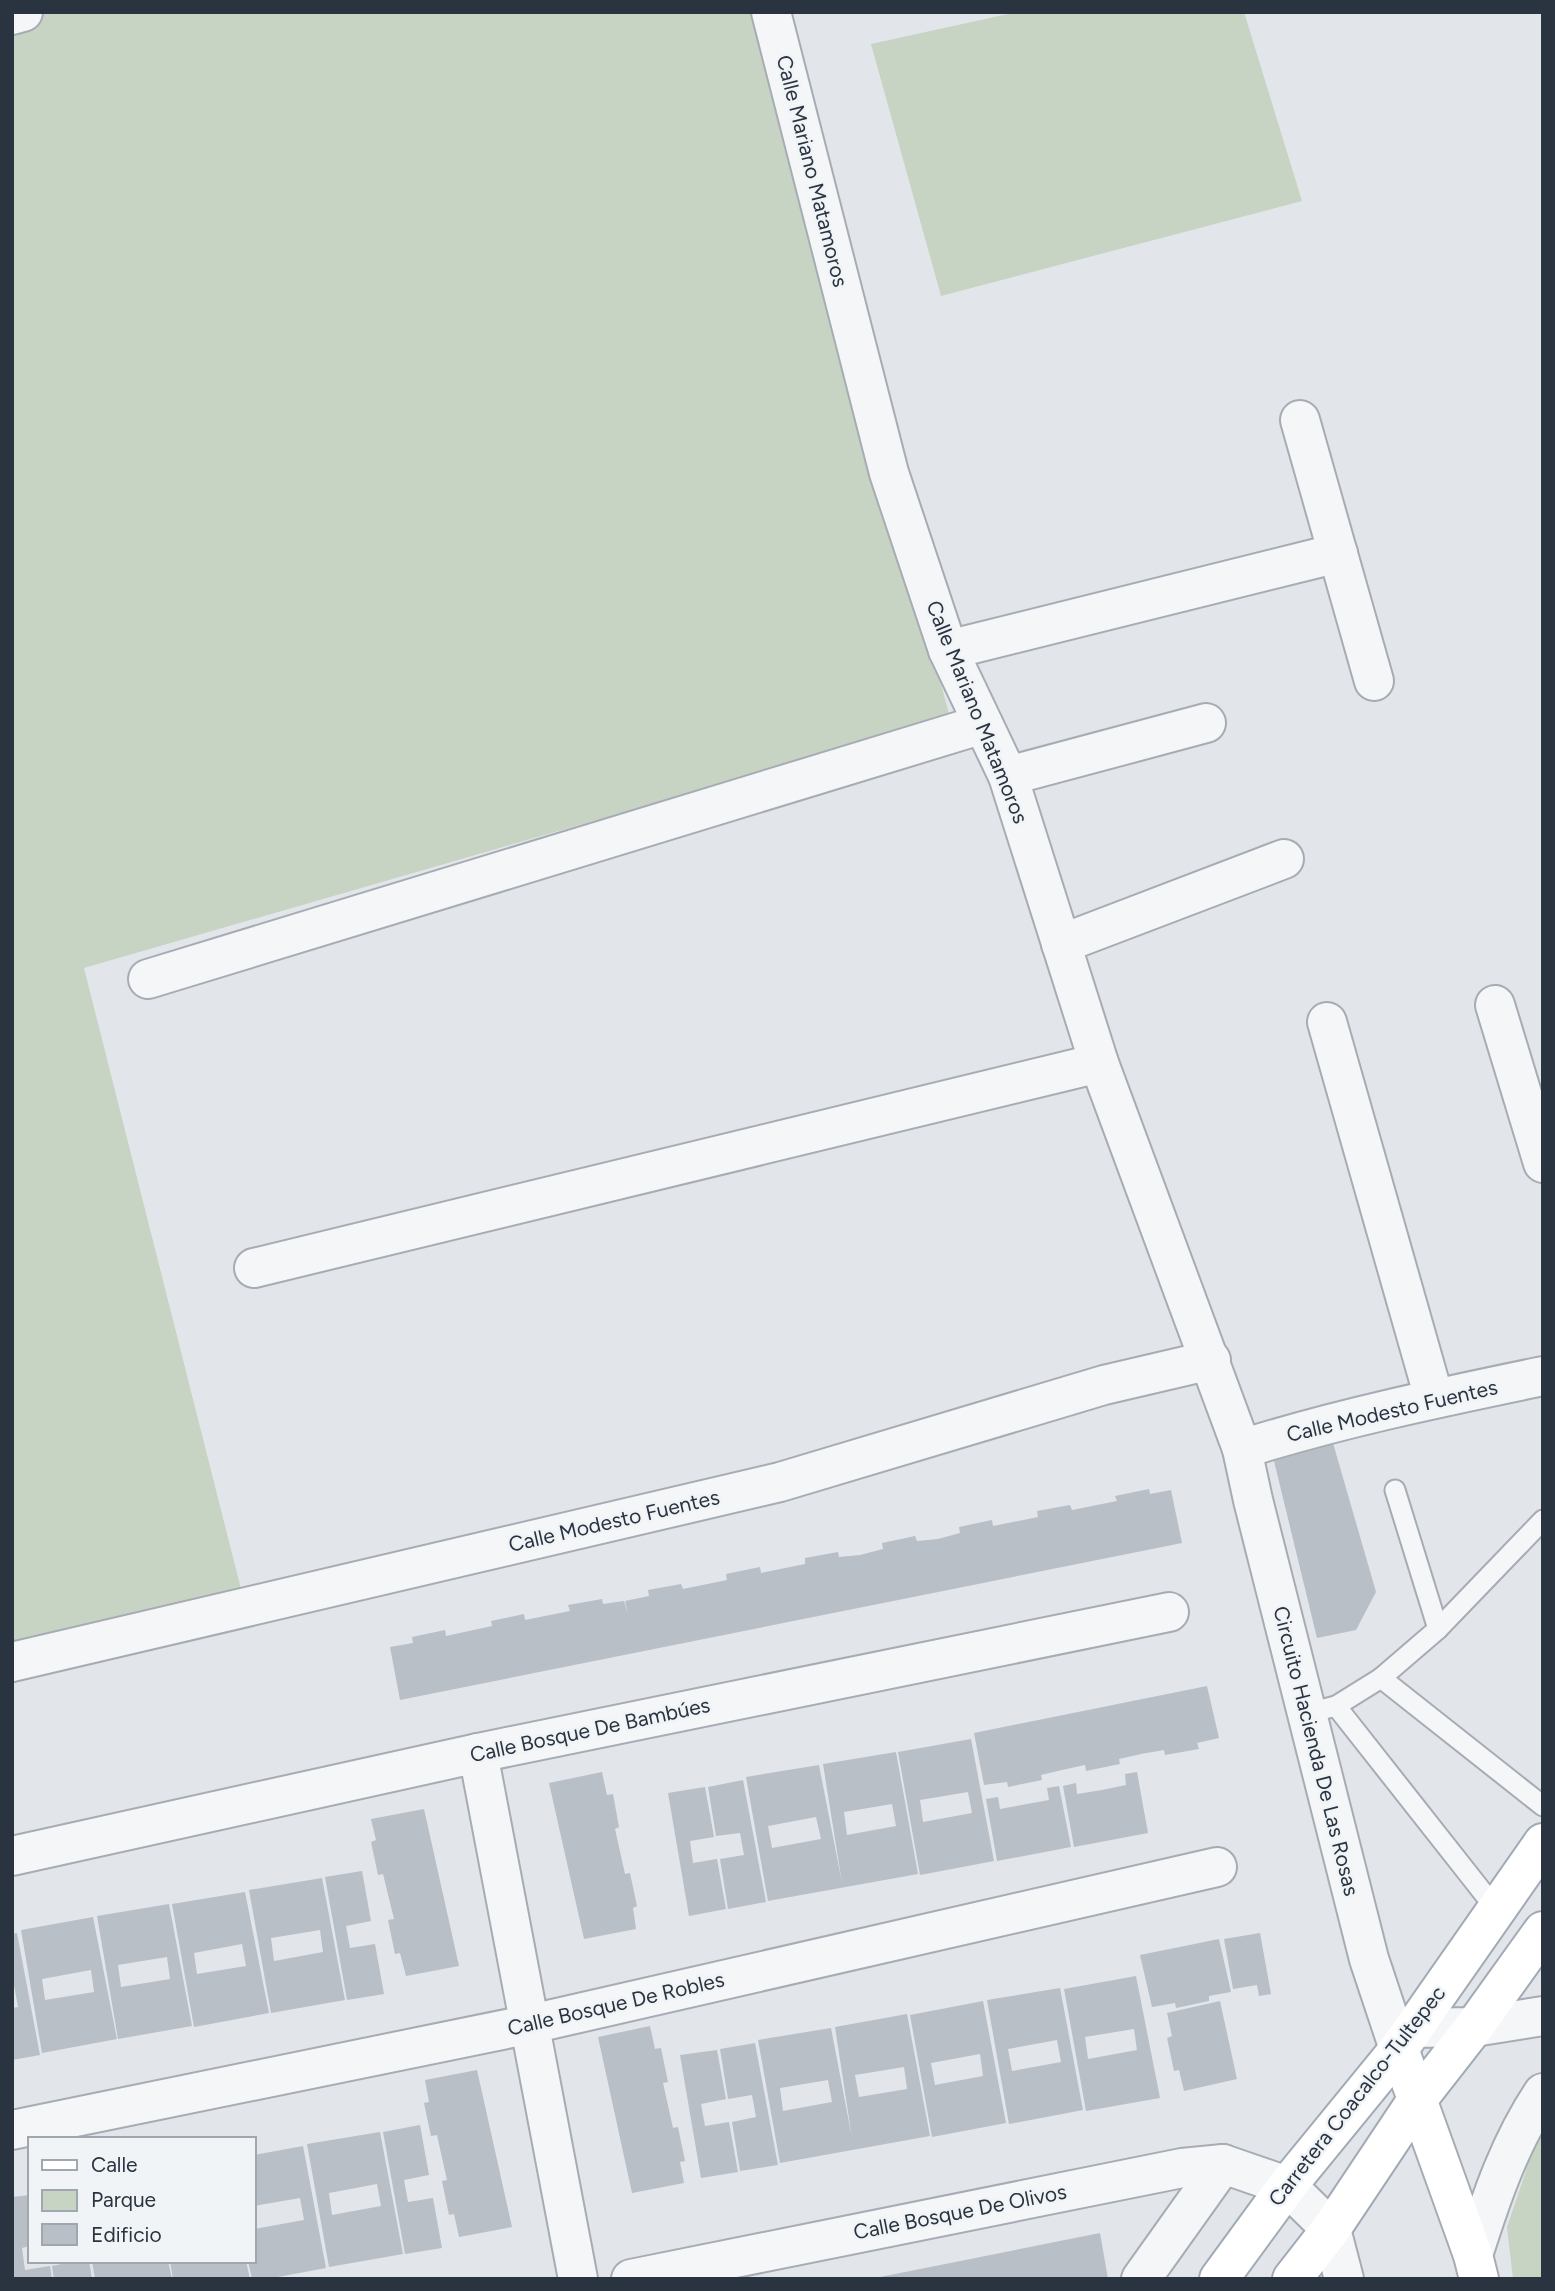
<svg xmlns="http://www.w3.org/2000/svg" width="1555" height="2291" font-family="Figtree,sans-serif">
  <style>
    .green { fill: #c8d4c3 }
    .building { fill: #b9bfc7; fill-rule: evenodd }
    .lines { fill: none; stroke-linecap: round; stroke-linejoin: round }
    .service-casing { stroke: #a7acb4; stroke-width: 23 }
    .minor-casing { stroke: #a7acb4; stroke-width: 42 }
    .tertiary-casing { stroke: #a7acb4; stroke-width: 42 }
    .secondary-casing { stroke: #a7acb4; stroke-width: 42 }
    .primary-casing { stroke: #a1abb5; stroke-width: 42 }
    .service { stroke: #f4f6f8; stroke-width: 19 }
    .minor { stroke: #f4f6f8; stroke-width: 38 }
    .tertiary { stroke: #f4f6f8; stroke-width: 38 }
    .secondary { stroke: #fff; stroke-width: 38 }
    .primary { stroke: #fff; stroke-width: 38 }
    .labels { text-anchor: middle; stroke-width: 5; stroke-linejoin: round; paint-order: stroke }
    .street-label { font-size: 21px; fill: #2a3441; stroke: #f1f4f7 }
  </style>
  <rect width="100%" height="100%" fill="#e2e5ea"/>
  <g class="green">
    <polygon points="12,12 766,12 950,718 84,968 242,1593 12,1645"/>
    <polygon points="1017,12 1244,12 1302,201 941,296 871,44"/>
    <polygon points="1543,2128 1543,2279 1513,2279 1507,2227 1537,2138"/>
  </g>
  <g class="building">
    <polygon points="1333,1443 1376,1592 1356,1630 1317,1638 1274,1461"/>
    <polygon points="1149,1489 1150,1494 1171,1490 1182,1543 400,1700 390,1647 413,1643 412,1637 445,1630 446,1636 492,1626 491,1621 524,1614 525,1620 570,1611 568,1605 602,1599 603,1604 624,1601 628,1615 625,1601 649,1596 648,1590 681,1584 683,1589 727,1580 726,1574 760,1567 761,1573 805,1564 805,1558 838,1552 839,1557 860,1555 883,1549 882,1543 915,1536 917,1541 938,1539 960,1533 959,1527 992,1520 993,1526 1038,1517 1037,1511 1070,1505 1072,1510 1117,1501 1115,1496"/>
    <polygon points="1207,1686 1219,1738 1197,1743 1199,1749 1165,1755 1164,1750 1141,1754 1119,1759 1120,1764 1086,1771 1085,1765 1062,1770 1041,1775 1042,1780 1008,1787 1007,1782 984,1785 974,1733"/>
    <path d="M971,1739L994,1861L920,1875L898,1752ZM968,1792L972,1813L923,1822L920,1800Z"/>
    <path d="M896,1752L918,1874L768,1901L746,1777L819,1765L842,1883L823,1764ZM892,1804L896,1826L847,1835L844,1812ZM816,1817L821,1839L772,1848L768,1826Z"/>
    <polygon points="602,1772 607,1795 613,1794 619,1827 615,1829 625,1874 630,1873 637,1906 633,1908 636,1929 584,1939 549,1783"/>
    <polygon points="1137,1772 1148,1833 1074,1847 1063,1786 1076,1783 1077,1794 1102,1790 1126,1785 1125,1774"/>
    <polygon points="743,1780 766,1902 728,1909 720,1859 744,1855 740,1833 716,1836 708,1787"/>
    <polygon points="1059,1786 1071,1847 997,1861 986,1799 998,1797 1000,1809 1049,1800 1047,1788"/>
    <polygon points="705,1787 714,1837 690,1841 693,1863 717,1859 726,1909 689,1916 668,1793"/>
    <polygon points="424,1809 459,1966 406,1976 400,1953 395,1954 388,1920 394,1919 383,1874 378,1875 371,1842 376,1840 371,1819"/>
    <polygon points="362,1871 371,1921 346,1926 350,1948 375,1944 384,1994 347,2000 325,1877"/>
    <path d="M322,1878L345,2000L271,2013L249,1890ZM320,1930L323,1952L274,1961L271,1938Z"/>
    <path d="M245,1892L269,2013L194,2027L172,1904ZM242,1944L246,1966L197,1974L194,1953Z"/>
    <path d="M169,1904L192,2026L118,2039L97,1916ZM167,1957L170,1979L121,1987L118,1965Z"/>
    <path d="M93,1917L117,2039L42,2053L21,1930ZM91,1970L94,1992L45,2000L42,1979Z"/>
    <polygon points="17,1933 40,2055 12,2060 12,2008 18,2007 14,1985 12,1986 12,1934"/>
    <polygon points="1260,1933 1271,1994 1259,1996 1257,1985 1233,1989 1224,1939"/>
    <polygon points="1219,1939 1231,1992 1209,1996 1209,2001 1176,2008 1175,2003 1152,2007 1140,1955"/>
    <path d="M1136,1976L1160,2098L1086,2111L1064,1989ZM1134,2029L1137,2050L1088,2059L1085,2037Z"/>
    <path d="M1060,1988L1083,2110L1009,2124L987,2000ZM1057,2040L1061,2062L1012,2071L1008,2049Z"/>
    <path d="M983,2001L1006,2123L932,2137L910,2015ZM980,2054L983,2076L935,2085L931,2063Z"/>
    <polygon points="1220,2001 1237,2079 1184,2091 1179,2070 1174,2071 1167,2038 1172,2036 1167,2013"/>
    <path d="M907,2014L930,2136L780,2163L758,2040L831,2028L852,2138L835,2027ZM904,2067L907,2089L859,2097L855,2075ZM828,2080L832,2102L783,2111L780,2088Z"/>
    <polygon points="650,2026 655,2049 661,2048 668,2082 663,2083 673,2128 678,2127 685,2161 680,2162 684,2183 632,2193 598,2037"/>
    <polygon points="755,2043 778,2165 740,2171 732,2122 756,2117 752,2095 728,2099 720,2049"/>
    <polygon points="717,2050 726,2099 701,2104 705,2126 729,2122 738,2172 701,2178 680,2055"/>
    <polygon points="477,2070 512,2227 459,2237 454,2214 449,2215 442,2181 447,2180 442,2158 437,2135 431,2136 424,2103 429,2102 425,2080"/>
    <polygon points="420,2125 429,2175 404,2180 408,2202 433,2198 442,2248 405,2254 383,2132"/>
    <path d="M380,2132L403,2254L329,2267L307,2144ZM377,2184L381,2206L332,2215L329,2193Z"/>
    <polygon points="303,2146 326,2268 267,2279 252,2279 248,2261 254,2261 254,2229 304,2220 300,2198 254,2206 254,2155"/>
    <polygon points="30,2195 30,2246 22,2248 25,2270 50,2266 52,2279 13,2279 12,2197"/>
    <polygon points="1100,2233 1108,2279 875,2279 875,2278"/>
    <polygon points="76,2261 89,2261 92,2279 54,2279 52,2266"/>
    <polygon points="92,2261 168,2261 172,2279 95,2279"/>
    <polygon points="170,2261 246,2261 250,2279 173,2279"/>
  </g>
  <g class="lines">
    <g class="service-casing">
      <g id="service">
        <polyline points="1395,1490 1438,1629"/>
        <polyline points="1543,1520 1438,1629 1381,1678 1543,1806"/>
        <polyline points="1336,1706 1496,1909"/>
        <polyline points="1324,1709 1336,1706 1381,1678"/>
      </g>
    </g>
    <g class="minor-casing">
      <g id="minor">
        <polyline points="771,12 889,473 948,650 1008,776 1099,1063 1242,1449 1253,1500 1369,1959 1399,2049"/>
        <polyline points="12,15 23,12"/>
        <polyline points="1300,420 1374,681"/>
        <polyline points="948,650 1338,553"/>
        <polyline points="1008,776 1206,723"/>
        <polyline points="1061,944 1284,859"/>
        <polyline points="148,979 983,724"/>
        <polyline points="1495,1005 1543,1163"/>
        <polyline points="1327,1022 1434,1398"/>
        <polyline points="254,1268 1099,1063"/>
        <path d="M1242,1449C1340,1418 1442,1397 1543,1376"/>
        <polyline points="12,1662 780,1482 1104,1385 1211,1360"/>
        <polyline points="478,1753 578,2279"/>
        <polyline points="12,1856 478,1753 1169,1612"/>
        <polyline points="1414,2028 1474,2027 1543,2016"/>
        <polyline points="12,2130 531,2024 1217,1867"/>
        <polyline points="631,2279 1182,2168 1223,2164 1287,2186"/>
        <polyline points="1141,2279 1223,2164"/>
      </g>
    </g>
    <g class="tertiary-casing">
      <g id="tertiary">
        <polyline points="1287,2186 1331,2229 1344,2279"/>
        <path d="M1473,2255C1491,2198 1510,2142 1543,2093"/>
      </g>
    </g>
    <g class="secondary-casing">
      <polyline id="secondary" points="1399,2049 1473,2255 1479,2279"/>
    </g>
    <g class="primary-casing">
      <g id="primary">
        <polyline points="1219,2279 1287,2186 1399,2049 1543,1843"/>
        <polyline points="1292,2279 1331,2229 1417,2100 1474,2027 1543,1931"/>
      </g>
    </g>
    <use href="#service" class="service"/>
    <use href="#minor" class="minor"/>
    <use href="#tertiary" class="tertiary"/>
    <use href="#secondary" class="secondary"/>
    <use href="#primary" class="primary"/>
  </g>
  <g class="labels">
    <g class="street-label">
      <text transform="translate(812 171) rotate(76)" y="7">Calle Mariano Matamoros</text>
      <text transform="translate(977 712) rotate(68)" y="7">Calle Mariano Matamoros</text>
      <text transform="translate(1392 1411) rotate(-13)" y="7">Calle Modesto Fuentes</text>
      <text transform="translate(614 1521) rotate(-13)" y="7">Calle Modesto Fuentes</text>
      <text transform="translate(590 1730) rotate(-12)" y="7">Calle Bosque De Bambúes</text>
      <text transform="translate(1316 1751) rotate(76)" y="7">Circuito Hacienda De Las Rosas</text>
      <text transform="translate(616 2004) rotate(-13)" y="7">Calle Bosque De Robles</text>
      <text transform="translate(1357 2096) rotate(-52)" y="7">Carretera Coacalco-Tultepec</text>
      <text transform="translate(960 2212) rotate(-11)" y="7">Calle Bosque De Olivos</text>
    </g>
  </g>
  <rect width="1555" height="2291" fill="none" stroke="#2a3441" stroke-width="28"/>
  <rect x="28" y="2137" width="228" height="126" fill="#f1f4f7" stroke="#a1a7ae" stroke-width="2"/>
  <rect x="42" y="2160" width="35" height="10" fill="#ffffff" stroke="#a1a7ae" stroke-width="2"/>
  <text x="91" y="2172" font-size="21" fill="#2a3441">Calle</text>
  <rect x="42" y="2190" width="35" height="21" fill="#c8d4c3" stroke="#a1a7ae" stroke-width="2"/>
  <text x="91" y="2207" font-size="21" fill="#2a3441">Parque</text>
  <rect x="42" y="2224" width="35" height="21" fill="#b9bfc7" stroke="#a1a7ae" stroke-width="2"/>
  <text x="91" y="2242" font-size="21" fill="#2a3441">Edificio</text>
</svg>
